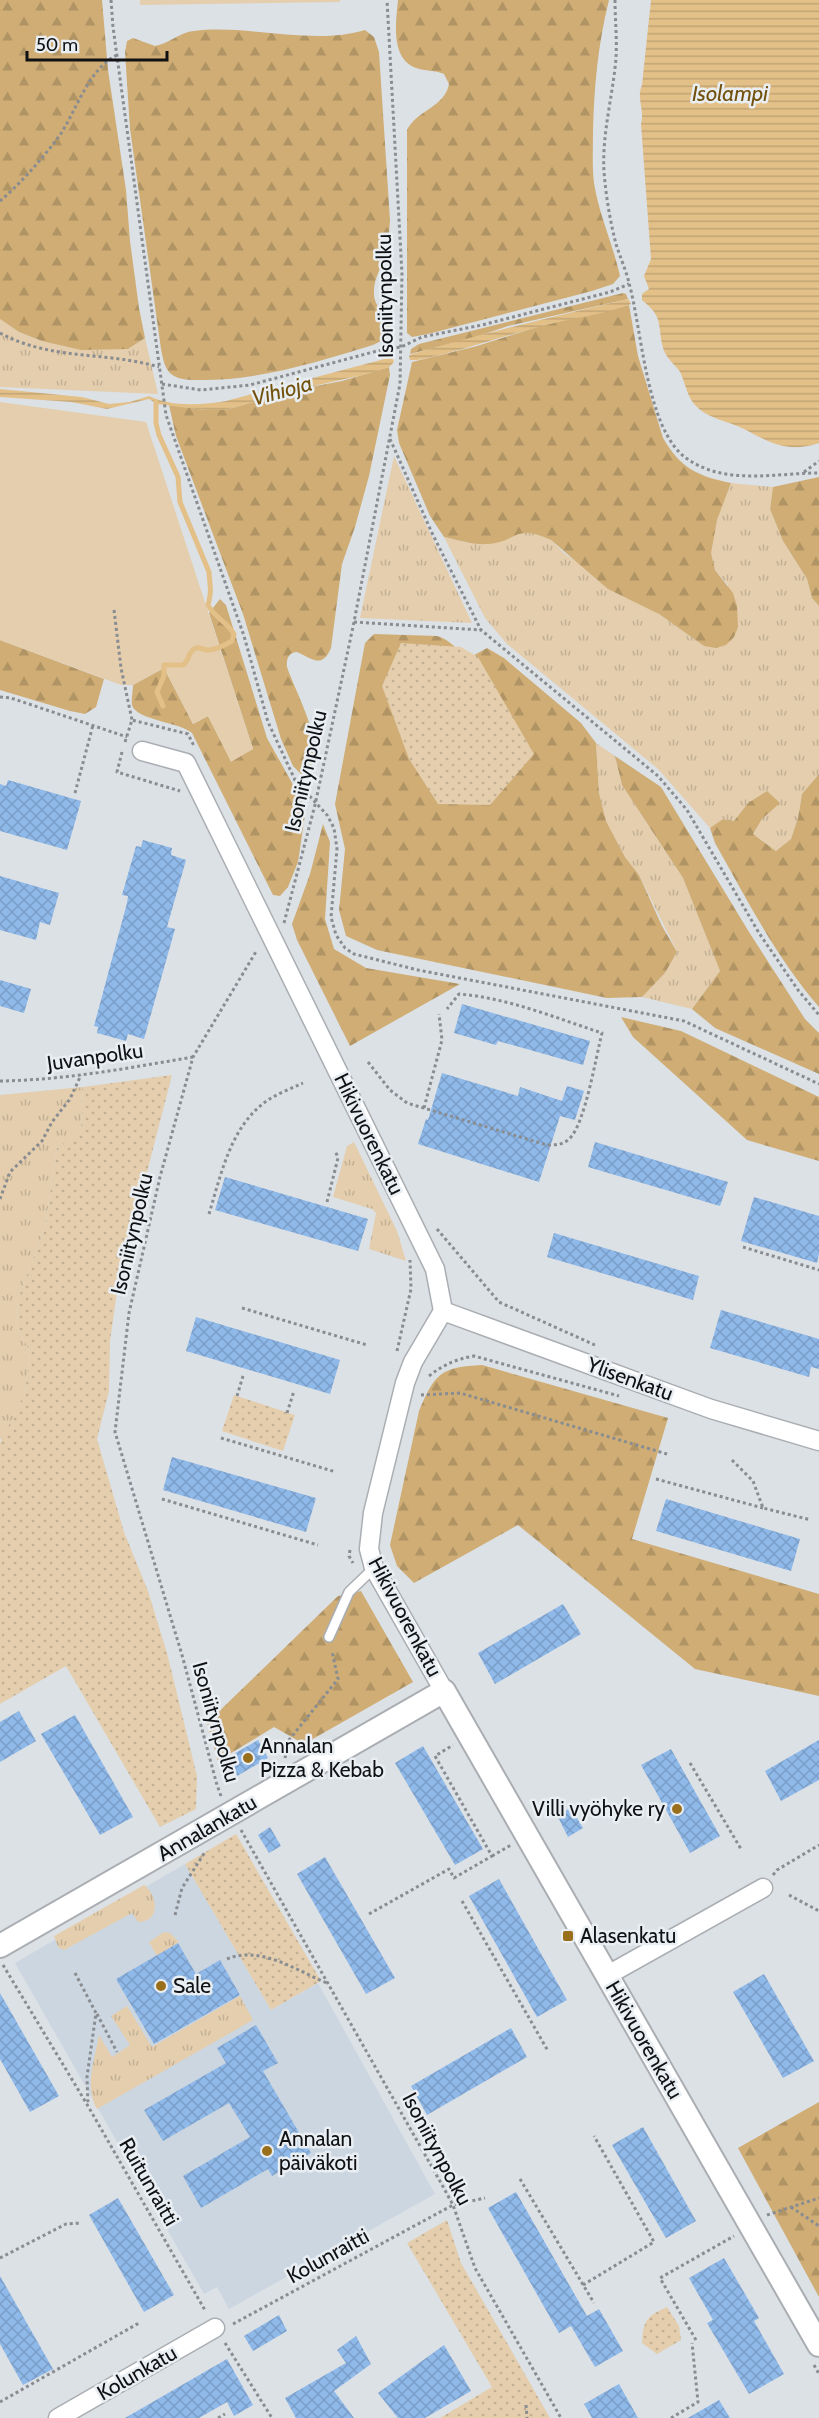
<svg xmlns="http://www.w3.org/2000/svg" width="819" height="2418" font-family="Cabin,sans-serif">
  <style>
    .built { fill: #ccd6e1 }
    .grass { fill: url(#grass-tufts) }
    .forest { fill: url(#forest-firs) }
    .park { fill: url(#park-dots) }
    .garden { fill: #e4cead }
    .water { fill: url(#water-rules) }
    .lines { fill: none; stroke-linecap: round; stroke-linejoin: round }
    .stream { stroke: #e3c088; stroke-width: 5 }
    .building { fill: url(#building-cross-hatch) }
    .service-casing { stroke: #aaaeb3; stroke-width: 12 }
    .minor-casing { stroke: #aaaeb3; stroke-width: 21 }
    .tertiary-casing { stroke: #aaaeb3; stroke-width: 26 }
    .path { stroke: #898c90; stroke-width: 3; stroke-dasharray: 3 3; stroke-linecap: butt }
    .service { stroke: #fff; stroke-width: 9 }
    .minor { stroke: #fff; stroke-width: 18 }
    .tertiary { stroke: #fff; stroke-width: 22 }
    .poi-dot { fill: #996f1c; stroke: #e9eef3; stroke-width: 2 }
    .labels { text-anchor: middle; stroke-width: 5; stroke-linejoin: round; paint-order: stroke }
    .street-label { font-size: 21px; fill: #101113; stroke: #e9eef3 }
    .poi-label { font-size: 21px; fill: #101113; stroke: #e9eef3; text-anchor: start }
    .water-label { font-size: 22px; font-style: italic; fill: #72510c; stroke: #e9eef3 }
  </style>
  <defs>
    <pattern id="grass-tufts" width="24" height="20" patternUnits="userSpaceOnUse" patternTransform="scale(1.5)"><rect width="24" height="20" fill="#e4cead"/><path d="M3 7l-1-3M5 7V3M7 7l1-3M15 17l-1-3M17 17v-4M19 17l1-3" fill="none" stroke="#c3b094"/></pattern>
    <pattern id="forest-firs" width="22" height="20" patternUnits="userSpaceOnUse" patternTransform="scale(1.5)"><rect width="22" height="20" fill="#cfad75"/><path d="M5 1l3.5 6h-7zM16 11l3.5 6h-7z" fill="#b19464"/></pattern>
    <pattern id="park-dots" width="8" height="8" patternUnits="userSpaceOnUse" patternTransform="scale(1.5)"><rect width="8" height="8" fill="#e4cead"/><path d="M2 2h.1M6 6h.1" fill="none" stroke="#c3b094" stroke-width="1.8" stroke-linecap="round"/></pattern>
    <pattern id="water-rules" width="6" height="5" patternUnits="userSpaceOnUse" patternTransform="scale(1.5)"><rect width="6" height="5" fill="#e3c088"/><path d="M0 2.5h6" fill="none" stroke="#c2a474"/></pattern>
    <pattern id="building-cross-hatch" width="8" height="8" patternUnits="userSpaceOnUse" patternTransform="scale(1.5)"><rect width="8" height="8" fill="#8fb9e9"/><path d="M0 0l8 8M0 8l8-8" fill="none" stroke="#7a9ec7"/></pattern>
  </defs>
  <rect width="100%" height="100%" fill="#dce1e6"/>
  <polygon class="built" points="185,1864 271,2010 318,1983 435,2194 229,2309 217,2287 204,2294 15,1963"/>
  <g class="grass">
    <polygon points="0,319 19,332 42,341 128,349 145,338 158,394 0,387"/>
    <polygon points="394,456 472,623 360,618"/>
    <path d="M731,483L773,487L770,509L783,541L807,579L812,598L819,606V774L802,794L798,818L791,839L776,851L753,834L762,819L779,803H748L734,821L723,819L710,828L658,769L507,644L485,618L444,537L470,543L499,542L519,533L532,532L541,535L551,540L565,554L659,614L704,646L728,585C722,578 714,571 712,562C706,540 723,504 731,483Z"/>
    <polygon points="596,743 615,756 622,785 683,878 720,971 692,1009 642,997 665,973 677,952 639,875 625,857 606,821 599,793"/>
    <polygon points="83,1087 81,1132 57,1148 45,1227 18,1299 17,1326 30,1352 25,1393 2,1441 0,1438 0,1095"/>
    <polygon points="354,1142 397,1231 406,1261 369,1249 376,1213 372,1209 333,1197 347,1146"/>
    <path d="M144,1885C158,1895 161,1922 138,1922L132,1913L64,1950L58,1947L54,1936Z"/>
    <polygon points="164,1932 170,1933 179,1942 157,1956 149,1942"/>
    <path d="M240,1996L253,2020L97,2109C84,2086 95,2059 99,2035L112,2057L130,2045L111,2016L127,2006L152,2047Z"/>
  </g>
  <g class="forest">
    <polygon points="0,0 102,0 108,70 126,190 130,241 139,308 145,338 128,349 81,350 42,341 19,332 0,319"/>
    <path d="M398,0H609C598,44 594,87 593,132C593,149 592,166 594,183C599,215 613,244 620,276L613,284L592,291L428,334L412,337L407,333V130C417,110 445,107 449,84L444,74C435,70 425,71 416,68C390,59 396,21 398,0Z"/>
    <path d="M365,30L374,37L379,52L390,220C389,231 389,242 386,253C382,267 373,279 374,294C374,310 393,317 390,333L381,341L373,345C317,362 261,380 202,380C192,380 180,381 171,374C164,368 163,358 161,349L130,129L125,52L127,41L133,38L155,46C168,44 180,32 194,31C248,24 313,46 365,30Z"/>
    <polygon points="623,293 626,294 628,299 508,326 473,338 410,354 411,349 419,344"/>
    <path d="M629,305L638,356L663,438C681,469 698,476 731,483L717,520L711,553L715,570L733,593L737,606L738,627L734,637L726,645L716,648L704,646L659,614L608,589L551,540C514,523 518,542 487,544C473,545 458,540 444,537L430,516L399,443L397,430L412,362L477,346L540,326Z"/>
    <path d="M389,367L390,375L369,476L355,527L342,564L331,648C322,669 313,659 297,652C289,652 286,659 287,667C296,694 326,743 309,771L301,774L293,766L281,739L243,614L176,436L169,405L205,410H225L296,390L342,381Z"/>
    <polygon points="819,477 819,606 812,598 807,579 783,541 770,509 773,487"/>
    <path d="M220,599L226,605L267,738L306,808L298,862L288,887L280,896L273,895L192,733C179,722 136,720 132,705C131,699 133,691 133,685L164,668L193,724L208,716L231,761L253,749L209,613Z"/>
    <path d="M374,634L437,636C450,639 457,651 469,658L487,648L504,658L581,723L596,743L599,793L606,821L625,857L639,875L662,926L677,952L665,973L642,997L607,998L377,950L346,936L339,910L345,849L335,804L365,643Z"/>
    <polygon points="0,640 104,679 96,707 85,714 70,711 0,690"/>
    <polygon points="615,756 661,787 749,932 805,1019 819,1033 819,1074 715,1028 692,1009 720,971 683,878 622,785"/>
    <path d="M819,774V1007C776,957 747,900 715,843L710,828L723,819L734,821L748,803L767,791L780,803L762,819L753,834L776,851L791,839L798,818L802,794Z"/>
    <polygon points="323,824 330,842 325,919 334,949 366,968 460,984 350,1046 297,940 292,924 310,874"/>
    <polygon points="621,1017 681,1031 819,1097 819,1161 747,1140 633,1037"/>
    <path d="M482,1365L668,1418L632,1539L819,1594V1696L695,1669L518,1525L414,1583L397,1566L390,1545L419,1411C435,1373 441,1367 482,1365Z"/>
    <polygon points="361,1591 413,1682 304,1744 274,1727 218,1761 207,1723 338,1596"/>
    <polygon points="819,2102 819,2297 738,2148"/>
  </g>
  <g class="park">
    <polygon points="401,643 461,647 478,657 534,754 490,805 438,804 409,759 382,686"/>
    <polygon points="172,1075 118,1285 110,1341 109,1391 97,1439 124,1532 148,1591 167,1653 197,1776 196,1809 160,1827 66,1666 0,1704 0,1443 25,1393 30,1352 17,1326 18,1299 45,1227 57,1148 81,1131 83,1087"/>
    <polygon points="234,1395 295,1415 283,1451 222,1431"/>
    <polygon points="236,1834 321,1981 271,2010 185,1864"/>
    <polygon points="447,2220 461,2263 550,2418 440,2418 492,2387 407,2243"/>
    <path d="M667,2307L679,2326L681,2340L657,2354L642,2343C643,2320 647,2316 667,2307Z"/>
  </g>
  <g class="garden">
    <polygon points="140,0 340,0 340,2 140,5"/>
    <polygon points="0,402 146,422 253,749 231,762 208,716 193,724 164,668 133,685 121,685 0,640"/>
  </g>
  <g class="water">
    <path d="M651,0H819V443C789,453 772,444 746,430C730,421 710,420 696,406C687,397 686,385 681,374C678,366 667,361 663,348C657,323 664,318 642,300V294L649,289L644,276L651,259L641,124C645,110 636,98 642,85Z"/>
    <path d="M628,299L631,304C603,315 571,318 542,326C500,337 460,351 418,360H410L409,356L412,354C484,333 556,316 628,299Z"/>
    <path d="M392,357L394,362L389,367L367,374L296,390L225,410H205L157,404L149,399L107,409L71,402L0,397V389L82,397L109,404L130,402L149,396C170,407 203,405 226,401Z"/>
  </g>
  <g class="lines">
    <path class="stream" d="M156,402V423L159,435L178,477L180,502L209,572C210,588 212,589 208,605C214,617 227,622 234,634L232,641C225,645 216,650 208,650C202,650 199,645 194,649C188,653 189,661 183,665H164V676L157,692L163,706"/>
  </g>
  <g class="building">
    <polygon points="8,780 81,801 67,850 0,831 0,784 6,786"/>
    <polygon points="143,840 172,848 171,855 186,860 167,927 175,929 144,1039 128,1034 126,1041 97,1033 98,1027 94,1026 127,903 128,896 122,895 136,846 141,847"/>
    <polygon points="0,876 59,893 50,925 40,922 36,940 0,930"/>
    <polygon points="0,980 31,989 24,1013 0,1006"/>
    <polygon points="462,1004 590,1041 583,1065 498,1041 496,1045 454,1033"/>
    <polygon points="442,1073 518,1096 520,1087 562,1101 567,1086 584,1091 575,1120 560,1116 539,1182 418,1144 426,1119 428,1120"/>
    <polygon points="595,1142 728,1182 720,1206 588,1167"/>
    <polygon points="225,1177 368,1219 358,1251 215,1210"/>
    <polygon points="754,1197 819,1216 819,1253 817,1263 741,1241"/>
    <polygon points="554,1233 699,1276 693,1300 547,1257"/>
    <polygon points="721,1310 819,1339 819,1369 811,1367 809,1377 710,1348"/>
    <polygon points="196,1317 340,1360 330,1394 186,1351"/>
    <polygon points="172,1457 316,1498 306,1532 163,1490"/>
    <polygon points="666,1499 800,1539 791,1571 656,1531"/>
    <polygon points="563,1604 581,1634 495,1684 478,1653"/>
    <polygon points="19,1711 36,1741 0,1762 0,1722"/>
    <polygon points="75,1715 133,1817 100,1835 41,1734"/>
    <polygon points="258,1740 268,1758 237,1776 227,1758"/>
    <polygon points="819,1740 819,1780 781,1801 765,1771"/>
    <polygon points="423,1746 483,1849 455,1865 395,1763"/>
    <polygon points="671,1749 720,1836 690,1853 641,1765"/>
    <polygon points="571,1808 583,1828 568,1837 557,1815"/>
    <polygon points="270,1827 281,1846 269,1853 258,1835"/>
    <polygon points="325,1857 395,1978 366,1994 297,1874"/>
    <polygon points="499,1879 567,2000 537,2017 469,1896"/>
    <polygon points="178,1943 196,1974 220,1960 240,1995 154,2044 116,1979"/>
    <polygon points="764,1974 814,2061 783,2078 733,1992"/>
    <polygon points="0,1993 59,2096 30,2112 0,2059"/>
    <polygon points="256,2025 278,2063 263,2071 311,2153 272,2176 268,2169 201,2208 183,2176 250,2137 229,2103 163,2141 144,2110 226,2063 217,2048"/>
    <polygon points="511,2028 527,2057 427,2115 411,2086"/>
    <polygon points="643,2127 696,2221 666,2238 612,2145"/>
    <polygon points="516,2192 587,2316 599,2309 623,2351 595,2367 571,2326 559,2333 488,2208"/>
    <polygon points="118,2198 174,2295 144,2312 89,2215"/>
    <polygon points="724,2258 759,2318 754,2321 784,2374 749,2394 707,2323 713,2320 689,2278"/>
    <polygon points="0,2276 53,2369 23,2385 0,2344"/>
    <polygon points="279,2315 287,2331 253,2351 244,2336"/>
    <polygon points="356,2336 371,2364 334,2391 354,2418 296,2418 285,2398 346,2363 337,2350"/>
    <polygon points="444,2345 471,2391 425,2418 398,2418 378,2393"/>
    <polygon points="227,2359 253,2405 234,2416 227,2402 199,2418 125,2418"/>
    <polygon points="619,2384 638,2418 592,2418 584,2404"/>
    <polygon points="719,2400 730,2418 688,2418"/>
  </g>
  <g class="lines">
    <g class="service-casing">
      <polyline id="service" points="329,1637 349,1592 374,1568"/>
    </g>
    <g class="minor-casing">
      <g id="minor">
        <polyline points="142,751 186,763 435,1269 443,1311 413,1362 405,1383 373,1513 369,1549 374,1568 444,1691"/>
        <polyline points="443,1311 711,1409 819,1441"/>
        <polyline points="606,1976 763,1888"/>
        <polyline points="58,2418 215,2328"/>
      </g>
    </g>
    <g class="tertiary-casing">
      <polyline id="tertiary" points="0,1946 444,1691 819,2345"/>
    </g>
    <g class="path">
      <polyline points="111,0 113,27 166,415 244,636 268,722 295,780 327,815 334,828 337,849 331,917 336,935 345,948 354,954 418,970 684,1021 819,1084"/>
      <path d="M615,0C615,23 618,45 615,68C611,103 602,137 604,172C606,196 610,221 616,244C620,257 626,270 629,283C642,329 646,429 686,458C725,486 775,473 819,473"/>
      <path d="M0,201C22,182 43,158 60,135C76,111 89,68 117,55"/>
      <path d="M0,333C52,361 105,351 159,367"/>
      <polyline points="162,384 201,390 250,385 377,351 401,347 422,337 482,325 610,292 629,284"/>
      <polyline points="390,439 432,533 481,630 658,776 687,810 759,933 798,990 819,1015"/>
      <polyline points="804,472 819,461"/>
      <polyline points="114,610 121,668 132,720"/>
      <polyline points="354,622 481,630"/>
      <polyline points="0,697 11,698 127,737"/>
      <polyline points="125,742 132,720 188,734 194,746"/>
      <polyline points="122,752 117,772 180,791"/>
      <polyline points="75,793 93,725"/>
      <polyline points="284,923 315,805 354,622 400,384 402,274 387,0"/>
      <path d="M368,1062L390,1090L407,1103L547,1145C555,1145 563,1145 569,1139C585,1125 596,1056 602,1033C556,1018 508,998 459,994L447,1009"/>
      <path d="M0,1081C65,1080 129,1068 193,1057"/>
      <polyline points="424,1108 442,1040 439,1014"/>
      <polyline points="0,1199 10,1172 42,1141 52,1122 70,1099 81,1075"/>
      <polyline points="327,1202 338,1158 335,1150"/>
      <path d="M209,1214C220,1178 229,1134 258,1108C270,1096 288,1090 303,1083"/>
      <polyline points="437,1229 499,1302 595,1345"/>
      <polyline points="743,1247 819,1270"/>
      <polyline points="242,1308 367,1345"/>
      <polyline points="397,1351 411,1289 410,1260"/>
      <path d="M429,1376C443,1365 456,1359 474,1356L619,1396"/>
      <polyline points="421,1395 460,1393 667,1454"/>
      <polyline points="237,1396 243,1376"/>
      <polyline points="287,1413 294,1391"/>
      <polyline points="221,1438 336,1472"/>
      <polyline points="732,1460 753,1481 763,1508 811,1520"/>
      <polyline points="656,1479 763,1508"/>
      <polyline points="162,1499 318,1545"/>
      <polyline points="350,1550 349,1556 353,1563"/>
      <polyline points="285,1758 289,1740 338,1679 332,1651"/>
      <polyline points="690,1763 741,1849"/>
      <polyline points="221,1796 217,1785 182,1655 115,1432 129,1313 160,1177 193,1057 257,950"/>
      <polyline points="241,1830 441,2183 453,2205 475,2268 561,2418"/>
      <polyline points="492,1856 511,1845"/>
      <polyline points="773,1875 777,1870 819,1845"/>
      <polyline points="789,1895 819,1911"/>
      <polyline points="462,1901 548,2051"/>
      <polyline points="369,1914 449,1869 454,1878 492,1856 435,1756 453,1745"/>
      <polyline points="175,1915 182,1888 205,1852"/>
      <path d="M227,1959C261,1945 297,1971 327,1983"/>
      <polyline points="3,1965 88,2106 206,2312"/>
      <polyline points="75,1973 96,2013 87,2077 88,2105"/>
      <polyline points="97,2014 117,2052"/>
      <polyline points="520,2179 594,2303"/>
      <polyline points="791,2207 819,2226"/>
      <polyline points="767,2215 819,2198"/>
      <polyline points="0,2258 66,2224 81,2223"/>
      <polyline points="583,2285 654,2242 594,2136"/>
      <polyline points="233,2324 453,2205 485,2198"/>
      <polyline points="696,2340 660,2278 734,2236"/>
      <polyline points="225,2343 272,2418"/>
      <polyline points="814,2365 819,2374"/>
      <polyline points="0,2402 139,2323"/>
      <polyline points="526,2405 527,2418"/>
      <polyline points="218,2418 225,2414"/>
      <polyline points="671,2418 698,2402 692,2343"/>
    </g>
    <use href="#service" class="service"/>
    <use href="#minor" class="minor"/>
    <use href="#tertiary" class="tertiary"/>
  </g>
  <g class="poi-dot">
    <circle cx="248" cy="1758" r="6"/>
    <circle cx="677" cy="1809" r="6"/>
    <rect x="562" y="1930" width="12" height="12" rx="3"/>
    <circle cx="161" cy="1986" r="6"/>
    <circle cx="267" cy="2151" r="6"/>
  </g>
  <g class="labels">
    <g class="street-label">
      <text transform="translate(385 296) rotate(-91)" y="7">Isoniitynpolku</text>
      <text transform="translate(306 771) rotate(-77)" y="7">Isoniitynpolku</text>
      <text transform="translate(95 1057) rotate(-8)" y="7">Juvanpolku</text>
      <text transform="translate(369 1134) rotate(64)" y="7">Hikivuorenkatu</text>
      <text transform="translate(132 1234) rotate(-77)" y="7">Isoniitynpolku</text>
      <text transform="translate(630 1379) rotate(20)" y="7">Ylisenkatu</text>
      <text transform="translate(405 1617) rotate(62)" y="7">Hikivuorenkatu</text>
      <text transform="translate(216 1722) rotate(74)" y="7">Isoniitynpolku</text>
      <text transform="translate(207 1828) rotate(-30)" y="7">Annalankatu</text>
      <text transform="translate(644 2040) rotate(60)" y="7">Hikivuorenkatu</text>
      <text transform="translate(437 2149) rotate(62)" y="7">Isoniitynpolku</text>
      <text transform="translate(149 2182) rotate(60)" y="7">Ruitunraitti</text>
      <text transform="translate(328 2256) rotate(-29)" y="7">Kolunraitti</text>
      <text transform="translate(137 2373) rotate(-30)" y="7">Kolunkatu</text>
    </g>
    <g class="poi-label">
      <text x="260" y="1753">Annalan<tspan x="260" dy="24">Pizza &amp; Kebab</tspan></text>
      <text x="665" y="1816" text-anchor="end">Villi vyöhyke ry</text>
      <text x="580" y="1943">Alasenkatu</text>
      <text x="173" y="1993">Sale</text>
      <text x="279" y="2146">Annalan<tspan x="279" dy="24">päiväkoti</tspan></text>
    </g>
    <g class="water-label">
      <text x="730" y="101">Isolampi</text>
      <text transform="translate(282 390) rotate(-15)" y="8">Vihioja</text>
    </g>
  </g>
  <path d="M27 51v9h140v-9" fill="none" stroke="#101113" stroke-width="3"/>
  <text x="36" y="51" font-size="18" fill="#101113" stroke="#e9eef3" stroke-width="4.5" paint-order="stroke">50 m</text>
</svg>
